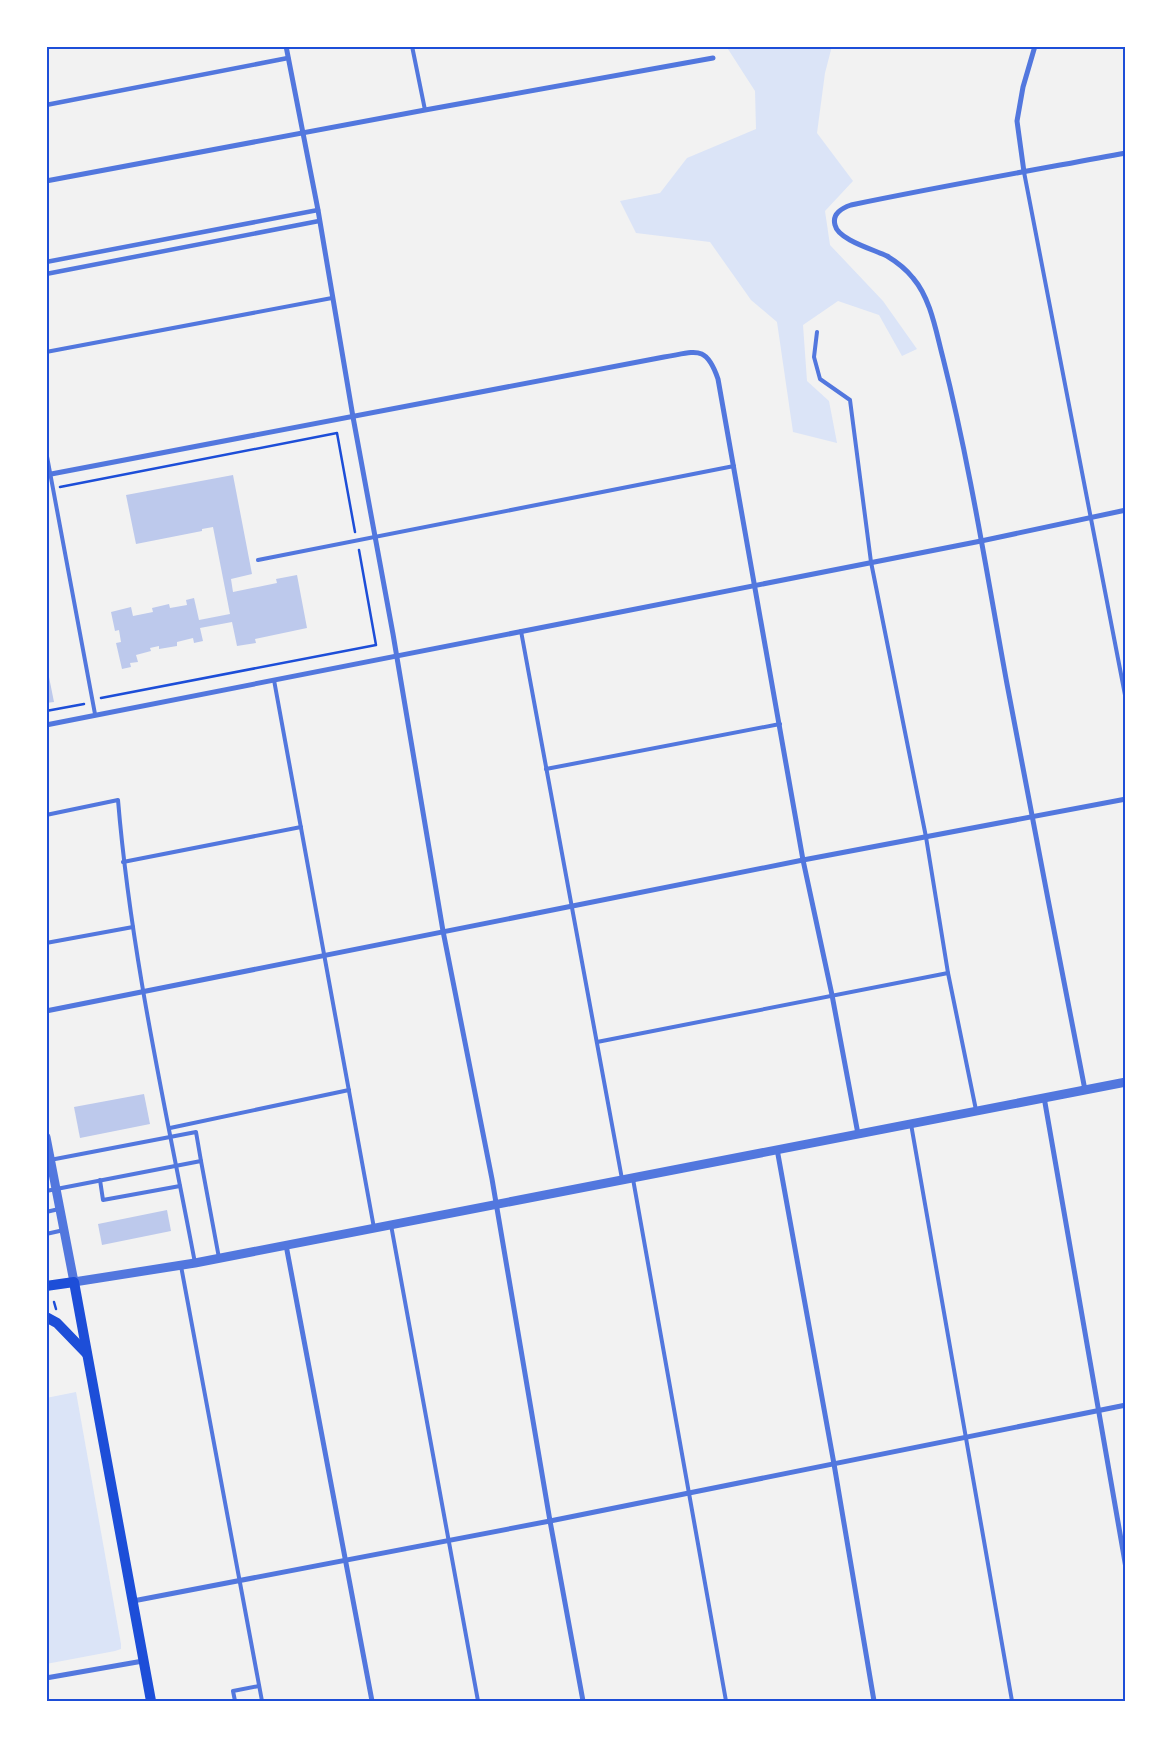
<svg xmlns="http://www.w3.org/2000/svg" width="1172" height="1747" font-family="Ubuntu,sans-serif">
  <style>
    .green { fill: #dbe4f7 }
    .building { fill: #bdc9ec }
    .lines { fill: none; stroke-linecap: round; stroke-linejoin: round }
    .path { stroke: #1d4ed8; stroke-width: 2.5 }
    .service { stroke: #5277de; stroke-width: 4 }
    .pedestrian { stroke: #5277de; stroke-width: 4.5 }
    .minor { stroke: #5277de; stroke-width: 5 }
    .tertiary { stroke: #5277de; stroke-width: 9 }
    .secondary { stroke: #1d4ed8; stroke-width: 10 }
    .neatline { fill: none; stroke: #1d4ed8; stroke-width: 2 }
  </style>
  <rect width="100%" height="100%" fill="#f2f2f2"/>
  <g class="green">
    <polygon points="726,46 832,46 825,73 817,133 853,181 825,211 830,245 883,301 917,349 902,356 879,315 838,301 803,325 807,381 829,401 837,443 793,432 777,322 751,300 710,242 636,233 620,201 660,193 687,158 756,129 755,91"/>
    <polygon points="76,1392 121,1644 121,1649 115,1651 46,1664 46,1398"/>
  </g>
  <g class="building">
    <polygon points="233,475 252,574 231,579 233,592 277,583 276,579 297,575 307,628 255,639 256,643 237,646 232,622 200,628 203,641 194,643 193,638 177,642 177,646 159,649 159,646 150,648 151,651 136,655 138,662 130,663 131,667 122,669 116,643 121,642 119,630 115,631 111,612 131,607 133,616 153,612 152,608 169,604 170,608 187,605 186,600 194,598 199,620 230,614 213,527 202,529 202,531 136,544 126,495"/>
    <polygon points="47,667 54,702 46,703 46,668"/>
    <polygon points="144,1094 150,1124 80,1138 74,1107"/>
    <polygon points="167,1210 171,1231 102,1245 98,1224"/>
  </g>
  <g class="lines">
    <g class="path">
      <polyline points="60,487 337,433 355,532"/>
      <polyline points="101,698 376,645 359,550"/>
      <polyline points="46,711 84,704"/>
      <polyline points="54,1302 56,1309"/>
    </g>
    <g class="service">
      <polyline points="412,46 425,110"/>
      <polyline points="1024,172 1126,700"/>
      <polyline points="817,332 814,357 820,379 850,400 871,562 926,837 948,973 976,1110"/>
      <polyline points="46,352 332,298"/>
      <polyline points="46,451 95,714"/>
      <polyline points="258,560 734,466"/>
      <polyline points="521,631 622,1179"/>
      <polyline points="274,680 374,1228"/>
      <polyline points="546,769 780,724"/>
      <path d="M46,815L118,800C131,956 166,1110 195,1263"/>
      <polyline points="123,862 301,827"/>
      <polyline points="46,943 133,927"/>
      <polyline points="597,1042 948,973"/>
      <polyline points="911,1124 1012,1701"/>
      <polyline points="170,1128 349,1090"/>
      <polyline points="50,1160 196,1132 201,1161"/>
      <polyline points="633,1179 726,1701"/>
      <polyline points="100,1180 103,1200 180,1186"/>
      <polyline points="46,1191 201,1161 219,1258"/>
      <polyline points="46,1212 59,1209"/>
      <polyline points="391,1225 478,1701"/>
      <polyline points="46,1234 64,1230"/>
      <polyline points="181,1266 262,1701"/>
      <polyline points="235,1701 233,1691 259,1686"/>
    </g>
    <g class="pedestrian">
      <polyline points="46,105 288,58"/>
      <polyline points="46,262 318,210"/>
      <polyline points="46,274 319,221"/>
    </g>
    <g class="minor">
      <polyline points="286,46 318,210 353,417 393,634 443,931 492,1179 550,1521 583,1701"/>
      <polyline points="1024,172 1017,121 1023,87 1035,46"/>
      <polyline points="46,181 425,110 713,58"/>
      <path d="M46,475L664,357C696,352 706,344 718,379L803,860L832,995L858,1134"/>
      <polyline points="46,725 981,541 1126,510"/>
      <polyline points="46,1011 803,860 1126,799"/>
      <path d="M1085,1090C1059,955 1032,819 1007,684C987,575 970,465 943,358C936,332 931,299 913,278C906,269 897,262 887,256C875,250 838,240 835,225C832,214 842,208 851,205C942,186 1034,170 1126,153"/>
      <polyline points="1044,1097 1126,1568"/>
      <polyline points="777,1149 834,1464 874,1701"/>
      <polyline points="286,1245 372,1701"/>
      <polyline points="133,1601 550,1521 1126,1405"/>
      <polyline points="46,1678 143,1661"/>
    </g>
    <polyline class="tertiary" points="46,1137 74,1282 195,1263 1126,1082"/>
    <g class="secondary">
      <polyline points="46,1286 74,1282 151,1701"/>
      <polyline points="46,1317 57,1323 87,1354"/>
    </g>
  </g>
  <rect width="1172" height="1747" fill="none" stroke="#ffffff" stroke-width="95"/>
  <rect x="48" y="48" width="1076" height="1652" class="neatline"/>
</svg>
